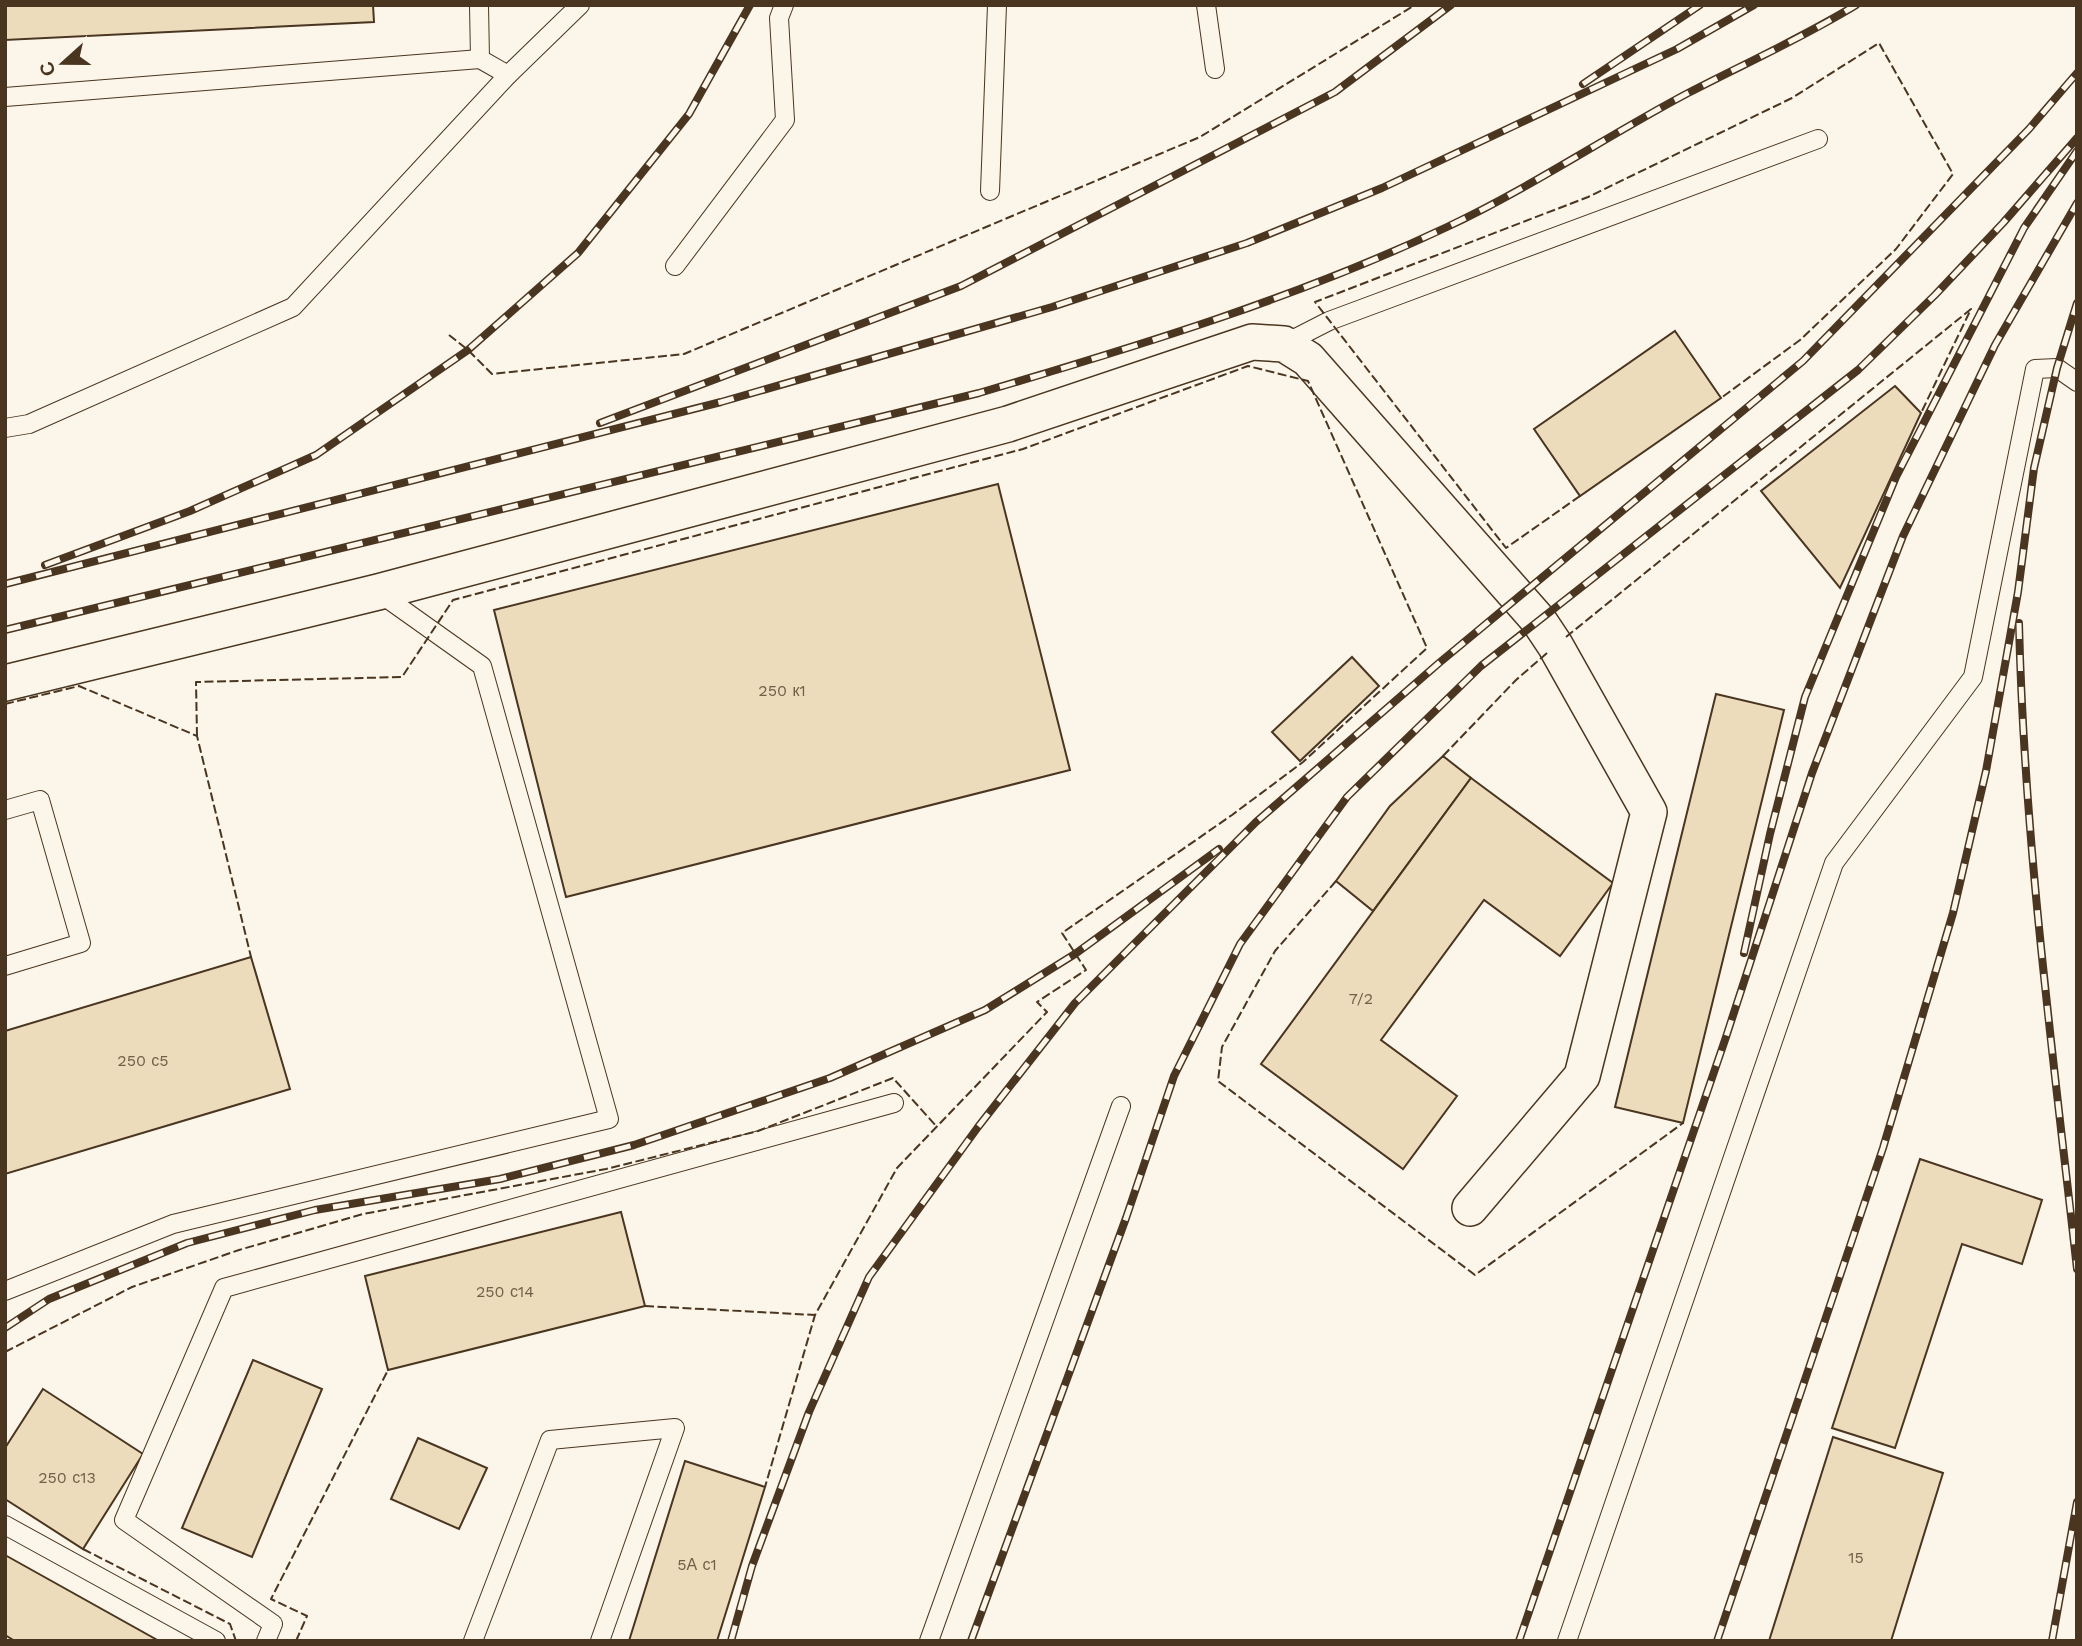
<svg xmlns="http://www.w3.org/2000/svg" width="2082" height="1646" font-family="'Work Sans',sans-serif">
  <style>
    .building { fill: #ecdcbc; stroke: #4a3520; stroke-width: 2 }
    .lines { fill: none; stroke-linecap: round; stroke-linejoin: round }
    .lane-casing { stroke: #4a3520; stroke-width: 20 }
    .street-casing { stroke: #4a3520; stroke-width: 38 }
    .lane { stroke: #fbf6e9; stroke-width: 18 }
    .street { stroke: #fbf6e9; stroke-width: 35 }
    .rail-casing { stroke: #4a3520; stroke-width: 8 }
    .rail { stroke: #fbf6e9; stroke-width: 5; stroke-dasharray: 16; stroke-linecap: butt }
    .fence { stroke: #4a3520; stroke-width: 2; stroke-dasharray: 9 3.5; stroke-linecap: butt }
    .labels { text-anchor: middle; stroke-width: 5; stroke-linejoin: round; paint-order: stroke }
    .number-label { font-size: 16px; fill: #725f47 }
  </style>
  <rect width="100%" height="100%" fill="#fbf6e9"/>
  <g class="building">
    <polygon points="5,5 373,5 374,22 5,40"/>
    <polygon points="1675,331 1721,398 1580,496 1534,429"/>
    <polygon points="1895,386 1921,413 1840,588 1761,491"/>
    <polygon points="998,484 1070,770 566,897 494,610"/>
    <polygon points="1352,657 1379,686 1300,761 1272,732"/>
    <polygon points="1716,694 1784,710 1683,1123 1615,1107"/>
    <polygon points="1443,756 1471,778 1373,911 1336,881 1390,806"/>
    <polygon points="1471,778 1613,883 1560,956 1484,900 1381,1040 1457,1096 1403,1169 1261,1064"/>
    <polygon points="251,957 290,1089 5,1174 5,1031"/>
    <polygon points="1920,1159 2042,1200 2022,1264 1962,1244 1895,1448 1832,1428"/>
    <polygon points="621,1212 645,1306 388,1370 365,1276"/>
    <polygon points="253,1360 322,1389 252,1557 182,1528"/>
    <polygon points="43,1389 143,1454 83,1549 5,1499 5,1448"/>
    <polygon points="1833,1437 1943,1473 1891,1641 1769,1641"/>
    <polygon points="418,1438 487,1468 459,1529 391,1499"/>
    <polygon points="685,1461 765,1487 717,1641 629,1641"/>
    <polygon points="5,1555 159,1641 15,1641 5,1635"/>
  </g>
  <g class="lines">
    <g class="lane-casing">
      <g id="lane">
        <polyline points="1206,5 1215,69"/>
        <polyline points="508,75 580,5"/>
        <polyline points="5,97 480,59"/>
        <polyline points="990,191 997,5"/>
        <polyline points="675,266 785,120 779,18 784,5"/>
        <polyline points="1284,344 1329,321 1818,139"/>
        <polyline points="5,428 29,424 293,307 508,75 480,59 479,5"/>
        <polyline points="5,810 40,800 81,943 5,966"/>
        <polyline points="5,1291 173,1224 609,1119 482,666 378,592"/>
        <polyline points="5,1525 216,1641"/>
        <polyline points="266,1641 273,1624 124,1520 224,1288 894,1103"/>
        <polyline points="473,1641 550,1440 675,1428 600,1641"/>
        <polyline points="929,1641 1121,1106"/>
        <polyline points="1567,1641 1834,863 1973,677 2035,369 2057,368 2077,382"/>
      </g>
    </g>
    <g class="street-casing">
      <polyline id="street" points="5,683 378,592 1008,424 1252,342 1284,344 1308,359 1539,621 1555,645 1649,812 1582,1076 1470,1208"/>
    </g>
    <use href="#lane" class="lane"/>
    <use href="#street" class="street"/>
    <g class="rail-casing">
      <g id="rail">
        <polyline points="1583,84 1700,5"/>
        <polyline points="600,423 961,286 1335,92 1451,5"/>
        <polyline points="45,565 190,511 316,455 468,350 578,253 689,114 750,5"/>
        <polyline points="5,584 721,402 1052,307 1247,243 1382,188 1677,49 1754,5"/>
        <path d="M2019,623C2024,839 2053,1054 2077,1269"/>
        <path d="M5,630L979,393C1138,346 1297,298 1447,227C1530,188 1607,136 1688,93C1744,64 1802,38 1856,5"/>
        <polyline points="1744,953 1770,834 1805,697 1896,477 2024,228 2077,151"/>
        <polyline points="5,1328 49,1299 187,1243 315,1210 500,1179 634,1145 830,1078 985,1010 1075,954 1219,849"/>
        <polyline points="731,1641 752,1566 809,1412 869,1277 978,1127 1075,1003 1256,822 1439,663 1803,361 2029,129 2077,73"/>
        <polyline points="971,1641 1126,1218 1174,1076 1240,944 1347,797 1481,666 1858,370 1935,295 2003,223 2077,138"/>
        <polyline points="1519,1641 1726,1037 1812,773 1903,536 1995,345 2077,203"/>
        <polyline points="1717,1641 1883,1148 1953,913 1986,771 2018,592 2034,468 2057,368 2077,303"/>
        <polyline points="2052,1641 2077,1502"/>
      </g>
    </g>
    <use href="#rail" class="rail"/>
    <g class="fence">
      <polyline points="449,335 468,350 492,374 684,354 1200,137 1415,5"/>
      <polyline points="1580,496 1506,548 1315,302 1588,197 1792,98 1879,43 1953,174 1896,249 1800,340 1721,398"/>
      <polyline points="1566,637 1971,309 1921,413"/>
      <polyline points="5,704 79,686 197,736 251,957"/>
      <polyline points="197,736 196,682 402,677 453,600 1023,449 1248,366 1308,381 1427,648 1303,762 1232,815 1062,933 1086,970 1037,1002 1047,1012 897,1168 815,1315 765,1487"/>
      <polyline points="1443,756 1516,680 1547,653"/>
      <polyline points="1336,881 1275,951 1222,1047 1218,1081 1475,1275 1683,1123"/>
      <polyline points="645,1306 815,1315"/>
      <polyline points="5,1352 132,1287 239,1250 363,1214 606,1169 758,1131 893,1078 937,1127"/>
      <polyline points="83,1549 230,1624 236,1641"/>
      <polyline points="296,1641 307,1616 271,1599 388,1370"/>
    </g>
  </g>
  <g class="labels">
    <g class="number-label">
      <text x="782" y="696">250 к1</text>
      <text x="1361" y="1004">7/2</text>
      <text x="143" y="1066">250 с5</text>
      <text x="505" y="1297">250 с14</text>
      <text x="67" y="1483">250 с13</text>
      <text x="1856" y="1563">15</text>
      <text x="697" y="1570">5А с1</text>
    </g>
  </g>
  <rect width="2082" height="1646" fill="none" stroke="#4a3520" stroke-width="14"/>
  <g transform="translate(63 63) rotate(249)" stroke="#fbf6e9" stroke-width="5" paint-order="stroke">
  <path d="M0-5L12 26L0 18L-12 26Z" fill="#4a3520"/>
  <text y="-10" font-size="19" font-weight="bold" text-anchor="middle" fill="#4a3520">С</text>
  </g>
</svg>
